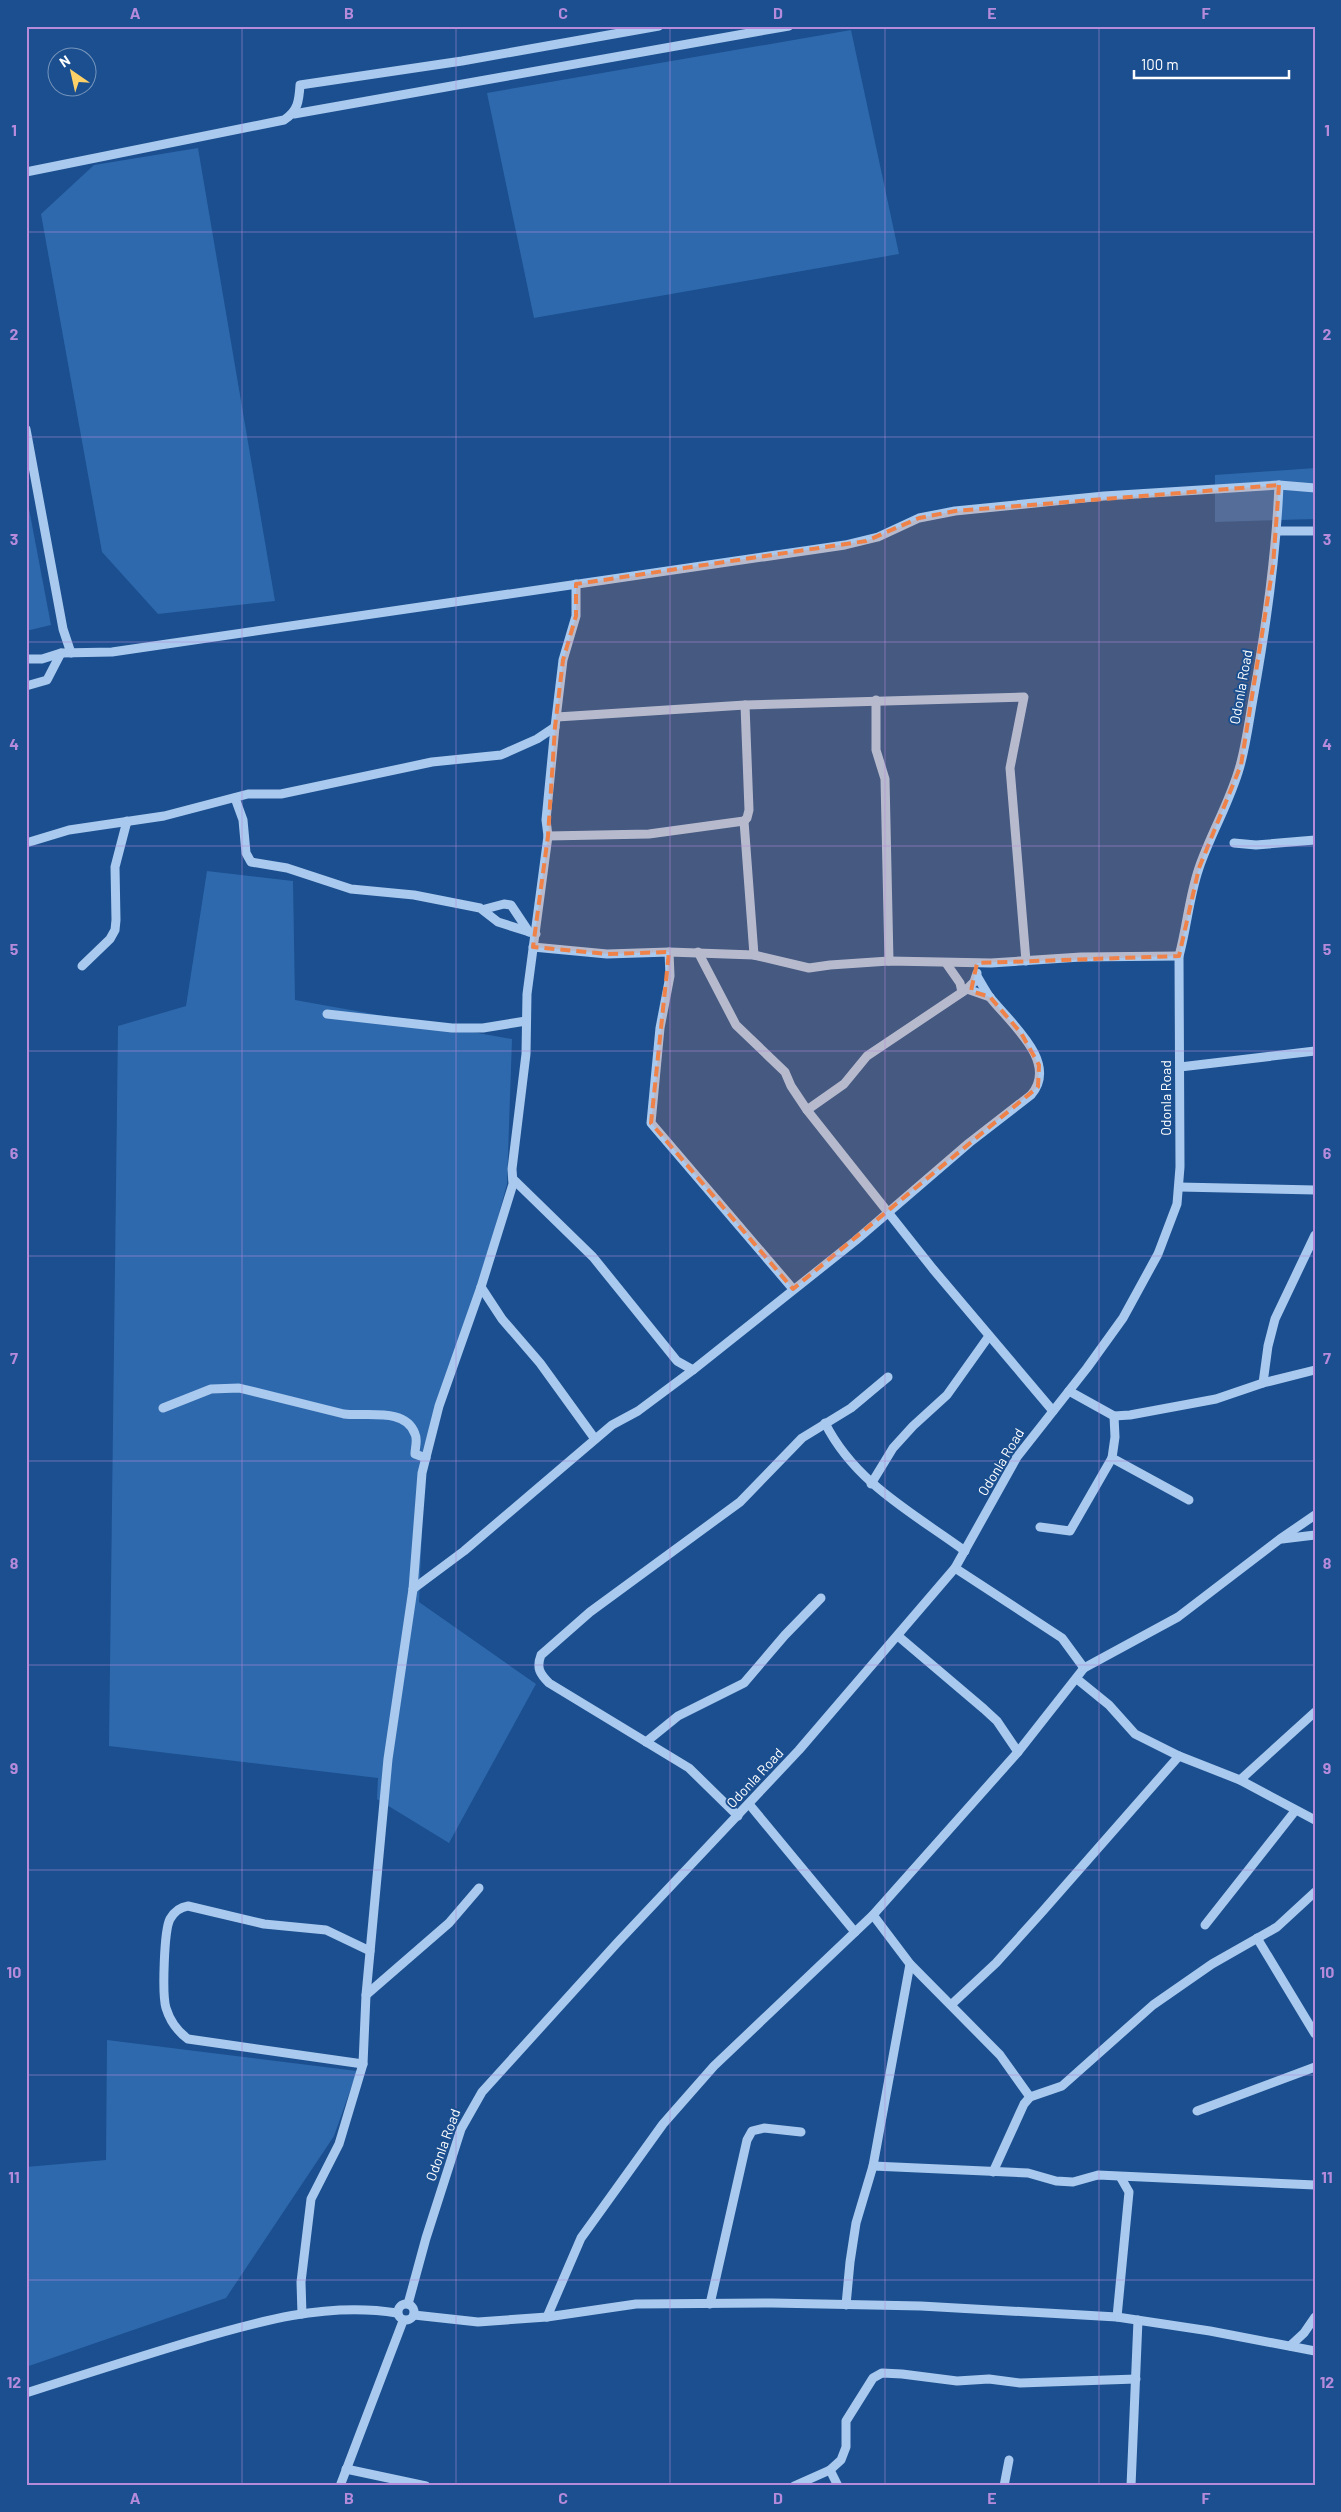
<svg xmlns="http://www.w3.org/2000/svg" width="1341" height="2512" font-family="Barlow,sans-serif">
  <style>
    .green { fill: #2e69ad }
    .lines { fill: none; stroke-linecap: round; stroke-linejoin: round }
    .minor { stroke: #a9c9ee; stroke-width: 9 }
    .marked { fill: #ee8249; fill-opacity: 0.2; stroke: #ee8249; stroke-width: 4; stroke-dasharray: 10 6; stroke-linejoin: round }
    .grid { fill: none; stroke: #b68bdc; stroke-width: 1; stroke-opacity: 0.55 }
    .labels { text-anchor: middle; stroke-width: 4; stroke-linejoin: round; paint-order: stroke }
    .street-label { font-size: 14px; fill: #fff; stroke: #1b4f8f }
    .neatline { fill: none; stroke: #b68bdc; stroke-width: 2 }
    .grid-label { font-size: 16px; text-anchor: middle; font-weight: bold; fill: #b68bdc }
  </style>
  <rect width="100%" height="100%" fill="#1b4f8f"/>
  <g class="green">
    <polygon points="851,30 899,254 534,318 487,93"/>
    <polygon points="198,148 275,601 158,614 102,552 41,214 94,165"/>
    <polygon points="1315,468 1315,519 1215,522 1215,475"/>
    <polygon points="26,493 51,625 26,631"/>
    <polygon points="207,871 293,881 295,1000 512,1039 507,1184 467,1331 442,1409 424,1482 419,1602 536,1684 449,1843 377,1799 378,1778 109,1746 118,1026 186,1006"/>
    <polygon points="107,2040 357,2071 334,2136 226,2298 26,2367 26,2167 106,2160"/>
  </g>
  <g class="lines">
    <g class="minor">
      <polyline points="294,114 789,26"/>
      <path d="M26,172L284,120C298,111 299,101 300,85L462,61L659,26"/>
      <polyline points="26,429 63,629 71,653"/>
      <polyline points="1277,531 1315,531"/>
      <polyline points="26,659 42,659 61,653 112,652 845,545 878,537 919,518 955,511 1104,496 1279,485 1315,488"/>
      <polyline points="26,686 47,680 61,653"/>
      <polyline points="876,700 876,750 885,779 889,961"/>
      <polyline points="557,717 745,705 1024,697 1010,768 1026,961"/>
      <polyline points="235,798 243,820 246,853 251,862 287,868 351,889 414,895 480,908 498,922 536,934"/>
      <polyline points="744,821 754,955"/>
      <polyline points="548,836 649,834 744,821 747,818 749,810 745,705"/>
      <polyline points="26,843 69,830 164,816 248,794 281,794 432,762 501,755 537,739 555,727"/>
      <polyline points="1234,843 1256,845 1315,840"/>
      <polyline points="485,909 504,904 511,905 529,932"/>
      <polyline points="533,947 607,954 669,952 754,955 809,968 830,965 889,961 991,963 1081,957 1179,956"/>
      <polyline points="669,952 670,976 660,1028 651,1123 793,1289"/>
      <polyline points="698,952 736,1025 785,1072 791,1086 807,1110 933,1269 1053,1411"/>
      <polyline points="946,963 960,983 962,992"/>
      <polyline points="82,966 110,939 115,930 116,920 115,867 127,821"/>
      <polyline points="967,989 990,997"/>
      <polyline points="327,1014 452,1028 483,1028 526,1021"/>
      <polyline points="1180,1067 1315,1051"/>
      <polyline points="807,1110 844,1084 867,1056 967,989 974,982 977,973"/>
      <polyline points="513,1179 593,1257 677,1361 693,1370"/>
      <polyline points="1179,1187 1315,1190"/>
      <polyline points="481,1287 502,1319 540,1363 595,1439"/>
      <polyline points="1263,1383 1268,1346 1275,1319 1315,1235"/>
      <polyline points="1069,1391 1114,1416 1130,1415 1216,1399 1263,1383 1315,1370"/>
      <path d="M163,1408L211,1389L239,1388L344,1414C365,1417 406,1407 415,1434C418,1440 415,1447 415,1454L426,1458"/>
      <polyline points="1114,1416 1115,1437 1112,1458 1189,1500"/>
      <path d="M825,1423C855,1483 913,1513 965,1551"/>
      <polyline points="871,1484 893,1448 913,1426 947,1395 989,1336"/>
      <polyline points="1040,1527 1070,1531 1112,1458"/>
      <polyline points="1282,1539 1315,1535"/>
      <polyline points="955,1568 1062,1638 1084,1668"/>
      <path d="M413,1589L464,1551L612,1425L638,1411L693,1370L855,1241L969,1143L1031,1095C1060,1062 1008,1021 989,996C985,990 981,983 977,976"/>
      <polyline points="898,1636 984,1709 997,1721 1018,1752"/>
      <polyline points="1077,1679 1109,1705 1135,1734 1179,1756 1240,1780 1315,1820"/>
      <polyline points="646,1742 678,1716 744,1683 785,1635 821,1598"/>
      <polyline points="1240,1780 1315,1712"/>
      <polyline points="749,1804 855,1932"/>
      <path d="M738,1816L689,1768L549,1683C540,1674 536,1668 541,1655L590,1612L740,1502L802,1438L851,1408L888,1377"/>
      <polyline points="873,1915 910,1964 1000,2055 1030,2097"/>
      <polyline points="1205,1925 1295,1811"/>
      <polyline points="1257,1938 1315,2034"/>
      <polyline points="366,1995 449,1923 479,1888"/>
      <polyline points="952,2004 996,1963 1042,1912 1179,1756"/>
      <path d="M363,2064L188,2039C177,2031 170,2021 166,2008C162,1995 164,1930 170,1919C174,1912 181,1907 188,1906L264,1924L326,1930L370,1951"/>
      <polyline points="1197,2111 1315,2067"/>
      <polyline points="873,2166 1028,2173 1056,2181 1073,2182 1098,2175 1315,2185"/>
      <polyline points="993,2172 1024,2104 1030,2097 1062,2086 1153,2005 1212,1964 1277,1927 1315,1892"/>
      <circle cx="406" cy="2312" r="8"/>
      <path d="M408,2304L426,2238L461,2129L482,2092L617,1943L799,1750L955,1568L1017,1457L1087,1368L1123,1318L1158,1254L1177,1204L1180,1167L1179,956C1187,927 1189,897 1199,868C1211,833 1230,802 1240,766C1246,745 1249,721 1253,699C1266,628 1276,557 1279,485"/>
      <polyline points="710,2304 747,2140 752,2131 764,2128 801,2132"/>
      <polyline points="846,2305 850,2262 856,2223 873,2166 910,1964"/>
      <polyline points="302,2314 301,2282 311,2199 339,2144 363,2064 366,1995 388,1759 413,1589 422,1473 439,1406 481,1287 513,1184 512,1169 526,1054 527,994 548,836 546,820 555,727 563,660 576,616 576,584"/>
      <polyline points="414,2315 478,2322 547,2317 636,2304 772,2303 921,2306 1117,2317 1210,2331 1315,2351"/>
      <polyline points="547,2317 581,2238 663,2124 714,2066 873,1915 1018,1752 1084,1668 1178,1617 1280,1539 1315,1515"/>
      <polyline points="1117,2317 1129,2192 1121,2178"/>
      <polyline points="1290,2346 1304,2333 1315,2317"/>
      <path d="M26,2393C79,2376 132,2359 185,2343C253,2323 325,2301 397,2313"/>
      <polyline points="346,2469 426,2486"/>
      <polyline points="830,2470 838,2486"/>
      <polyline points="340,2486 403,2321"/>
      <polyline points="794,2486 830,2470 841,2460 846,2447 846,2421 873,2378 882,2373 902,2374 957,2381 989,2379 1020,2383 1136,2379"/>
      <polyline points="1004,2486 1009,2460"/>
      <polyline points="1131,2486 1138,2320"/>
    </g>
  </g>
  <path class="marked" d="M1279,485L1273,566L1241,765L1199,868L1179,956L977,963L971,991L990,997L1021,1033L1039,1065L1038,1087L793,1289L651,1123L669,952L607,954L533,947L548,836L555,727L563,660L576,616V584L866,541L919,518L955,511Z"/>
  <path class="grid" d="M242,26V2486M456,26V2486M670,26V2486M885,26V2486M1099,26V2486M26,232H1315M26,437H1315M26,642H1315M26,846H1315M26,1051H1315M26,1256H1315M26,1461H1315M26,1665H1315M26,1870H1315M26,2075H1315M26,2280H1315"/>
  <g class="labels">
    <g class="street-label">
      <text transform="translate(1241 687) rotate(-80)" y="5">Odonla Road</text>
      <text transform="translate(1166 1098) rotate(-90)" y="5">Odonla Road</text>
      <text transform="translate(1001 1462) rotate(-59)" y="5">Odonla Road</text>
      <text transform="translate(755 1778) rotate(-47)" y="5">Odonla Road</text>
      <text transform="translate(443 2145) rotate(-70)" y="5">Odonla Road</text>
    </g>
  </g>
  <rect width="1341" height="2512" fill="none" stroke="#1b4f8f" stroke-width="55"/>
  <g transform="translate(72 72) rotate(326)"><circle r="24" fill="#1b4f8f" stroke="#7695bc"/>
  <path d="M0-4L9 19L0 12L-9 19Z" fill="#ffd166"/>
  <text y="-8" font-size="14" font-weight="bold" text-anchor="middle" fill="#ffffff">N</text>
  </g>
  <path d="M1134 70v8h155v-8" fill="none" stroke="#ffffff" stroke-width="2.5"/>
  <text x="1141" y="70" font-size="15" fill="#ffffff" stroke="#1b4f8f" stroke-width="4" paint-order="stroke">100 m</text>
  <rect x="28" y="28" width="1286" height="2456" class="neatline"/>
  <g class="grid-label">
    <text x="135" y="19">A</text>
    <text x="349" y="19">B</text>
    <text x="563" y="19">C</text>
    <text x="778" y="19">D</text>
    <text x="992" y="19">E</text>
    <text x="1206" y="19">F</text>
    <text x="14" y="136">1</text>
    <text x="1327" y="136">1</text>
    <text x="14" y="340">2</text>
    <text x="1327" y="340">2</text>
    <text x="14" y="545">3</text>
    <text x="1327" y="545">3</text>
    <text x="14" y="750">4</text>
    <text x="1327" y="750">4</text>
    <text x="14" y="955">5</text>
    <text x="1327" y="955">5</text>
    <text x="14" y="1159">6</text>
    <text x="1327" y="1159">6</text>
    <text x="14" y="1364">7</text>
    <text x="1327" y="1364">7</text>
    <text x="14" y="1569">8</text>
    <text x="1327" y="1569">8</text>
    <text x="14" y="1774">9</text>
    <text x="1327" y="1774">9</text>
    <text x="14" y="1978">10</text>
    <text x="1327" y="1978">10</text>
    <text x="14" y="2183">11</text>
    <text x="1327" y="2183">11</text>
    <text x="14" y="2388">12</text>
    <text x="1327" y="2388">12</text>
    <text x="135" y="2504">A</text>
    <text x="349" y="2504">B</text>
    <text x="563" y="2504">C</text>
    <text x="778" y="2504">D</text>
    <text x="992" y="2504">E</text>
    <text x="1206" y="2504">F</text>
  </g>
</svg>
